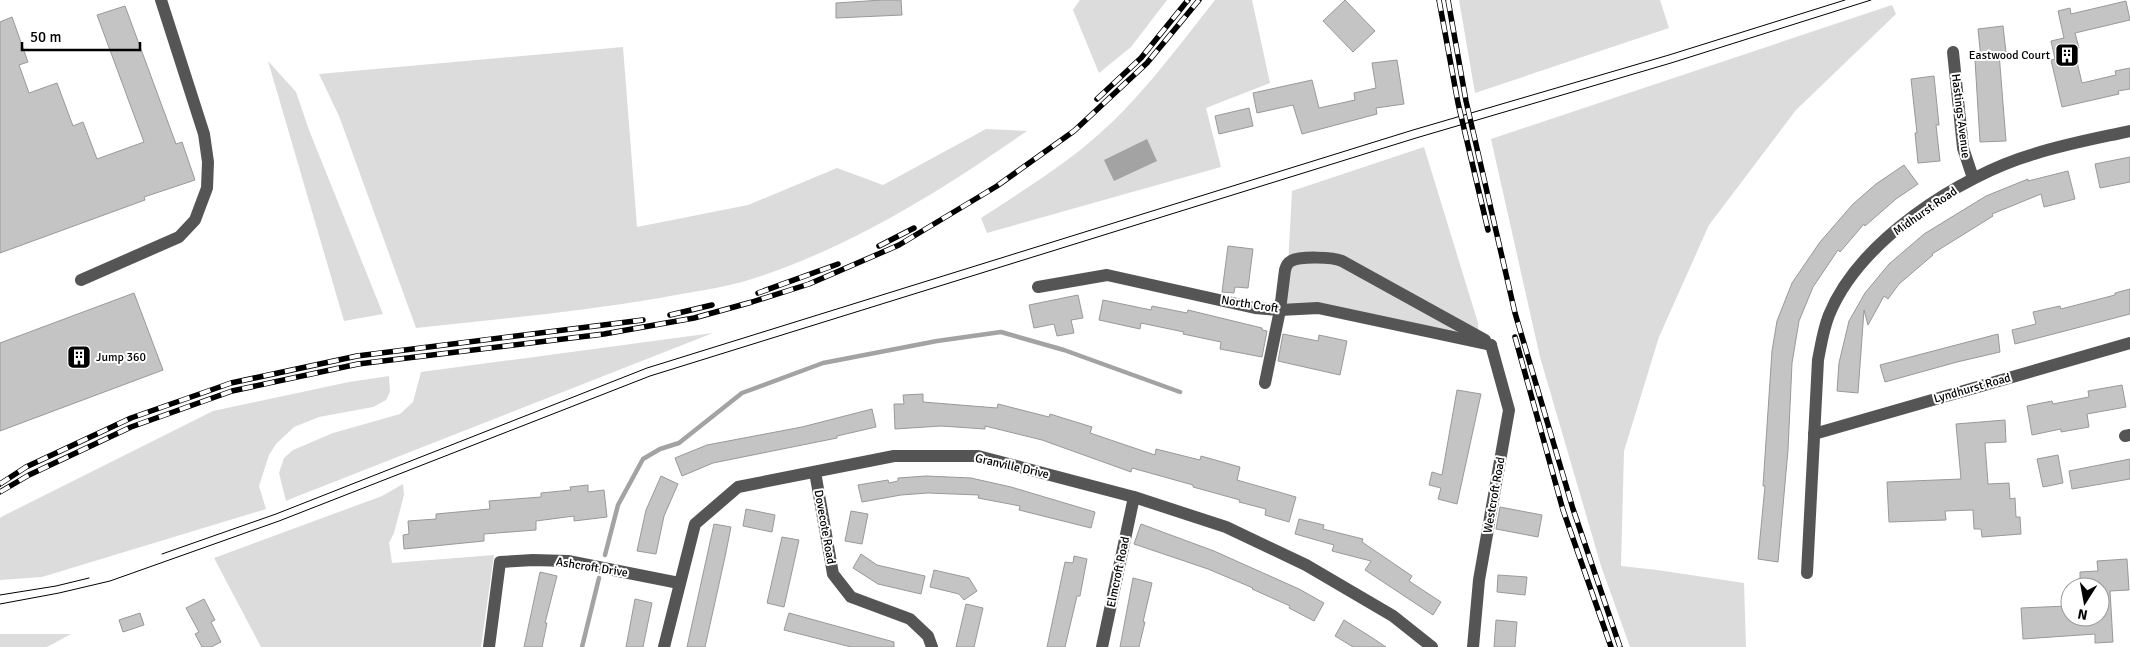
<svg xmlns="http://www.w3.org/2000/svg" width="2130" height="647" font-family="Signika,sans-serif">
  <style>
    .green { fill: #dcdcdc }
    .water { fill: #a3a3a3 }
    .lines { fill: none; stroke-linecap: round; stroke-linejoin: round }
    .stream { stroke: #a3a3a3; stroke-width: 4.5 }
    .building { fill: #c4c4c4; stroke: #999 }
    .minor { stroke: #555; stroke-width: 12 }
    .tram { stroke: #000; stroke-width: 1 }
    .rail-casing { stroke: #000; stroke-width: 5.5 }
    .rail { stroke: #fff; stroke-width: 4; stroke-dasharray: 11; stroke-linecap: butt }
    .labels { text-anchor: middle; stroke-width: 4; stroke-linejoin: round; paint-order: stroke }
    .poi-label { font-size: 12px; fill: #000; stroke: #fff; text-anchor: end }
    .street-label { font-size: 12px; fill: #000; stroke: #fff }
  </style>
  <rect width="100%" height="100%" fill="#fff"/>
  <g class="green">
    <polygon points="1080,0 1167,0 1131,47 1099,73 1073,10"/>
    <path d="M1215,0H1252L1270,83L1206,108L1221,167L987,233L981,218C1015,196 1048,175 1079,151C1132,110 1174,52 1215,0Z"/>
    <polygon points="1459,0 1660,0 1669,28 1475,93"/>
    <polygon points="1892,5 1896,14 1796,110 1709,225 1659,337 1624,451 1621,566 1657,570 1744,583 1746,647 1630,647 1601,566 1540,357 1491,139"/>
    <path d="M623,47L637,227L748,205L837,168L883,185L986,129L1027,131C942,190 852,247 752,279C723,288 690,292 660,298C579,312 498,319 416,328L339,116L319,74Z"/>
    <polygon points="268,61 296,92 309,130 383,314 344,321"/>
    <polygon points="1424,147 1478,323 1479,338 1286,304 1292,191"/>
    <polygon points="713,333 298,496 286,501 279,473 284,458 293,450 333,433 400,414 413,402 421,372"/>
    <polygon points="389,376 390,392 386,400 373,407 319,417 294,427 276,444 269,455 259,486 266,509 42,577 0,580 0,518 3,516 213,411 349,382"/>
    <polygon points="403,484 404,495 394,533 389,543 392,563 494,555 481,647 261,647 214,558 382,496"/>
    <polygon points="0,634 71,634 47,647 0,647"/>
  </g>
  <polygon class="water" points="1147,139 1157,161 1114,181 1104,160"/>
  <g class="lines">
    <g class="stream">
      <polyline points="605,555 618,505 643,459 660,449 679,443 742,393 823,363 937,341 1001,332 1064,350 1180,392"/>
      <polyline points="582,647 599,578"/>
    </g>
  </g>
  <g class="building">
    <polygon points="882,0 901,0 902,15 836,18 836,3"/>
    <polygon points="1345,0 1375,31 1353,52 1323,21"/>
    <polygon points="2126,1 2130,20 2075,33 2079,48 2074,49 2082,83 2116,75 2115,71 2130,68 2130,89 2118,91 2119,94 2062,107 2051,60 2055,59 2051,41 2064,38 2058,11 2070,8 2071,14"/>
    <polygon points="125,6 176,144 182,142 195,180 144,197 145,200 0,253 0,22 12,17 28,62 19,65 29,93 57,83 73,126 83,122 97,159 144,142 97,15"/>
    <polygon points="2003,26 2006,52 1999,53 2006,141 1980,142 1975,60 1981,59 1978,29"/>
    <polygon points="1397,60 1404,104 1376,108 1377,114 1302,134 1293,105 1257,113 1253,93 1312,80 1319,108 1355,100 1354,93 1376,88 1372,63"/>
    <polygon points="1934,76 1939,125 1936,125 1940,161 1918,163 1915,133 1917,133 1911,79"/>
    <polygon points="1249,108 1253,126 1219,134 1215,116"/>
    <polygon points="2130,157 2130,182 2100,188 2095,164"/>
    <polygon points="1904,165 1918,184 1896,199 1865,226 1864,224 1840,252 1838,250 1813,287 1799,321 1792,363 1788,450 1778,562 1758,559 1765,486 1763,486 1772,351 1777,321 1792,283 1820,242 1853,204 1876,184"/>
    <polygon points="2068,171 2075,199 2044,207 2041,194 1992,214 1993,216 1932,254 1933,255 1899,284 1888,299 1884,296 1868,325 1864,310 1858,393 1837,391 1839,363 1849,321 1865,293 1889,264 1924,234 1986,196 2028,179 2028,181"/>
    <polygon points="1228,246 1253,249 1248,288 1235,287 1234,293 1222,292"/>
    <polygon points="2130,289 2130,314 2015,344 2012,330 2036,324 2033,312 2060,306 2061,309 2115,295 2115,293"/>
    <polygon points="134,293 163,370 0,431 0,343"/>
    <polygon points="1078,295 1083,318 1071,320 1074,333 1057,336 1054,324 1034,328 1029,305"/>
    <polygon points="1103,300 1151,310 1152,306 1187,313 1188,310 1262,328 1262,330 1267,331 1262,357 1220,349 1221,342 1183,334 1184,332 1141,323 1140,329 1099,320"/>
    <polygon points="1283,334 1318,341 1319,335 1347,341 1340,375 1278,361"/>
    <polygon points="1998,334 2000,352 1957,362 1885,382 1880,365"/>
    <polygon points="2122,385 2126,407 2087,414 2089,427 2061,432 2061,429 2032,435 2027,406 2052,401 2053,404 2089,397 2088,391"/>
    <polygon points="1457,390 1481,394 1457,504 1438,499 1441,488 1429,485 1432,472 1442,475"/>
    <polygon points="923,394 923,402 997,408 998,404 1049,417 1050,414 1092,427 1090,433 1155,455 1156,449 1200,460 1201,456 1240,467 1237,480 1296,497 1289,522 1265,515 1266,509 1239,502 1240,500 1193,487 1193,485 1132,468 1131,472 1042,440 985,426 985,429 941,426 895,429 894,404 904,404 903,395"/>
    <polygon points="872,409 876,427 837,436 837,438 713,463 682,476 675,458 707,445 802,427"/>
    <polygon points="2005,420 2006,442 1985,443 1988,484 2009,483 2010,499 2015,498 2016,517 2020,517 2021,534 1982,537 1981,529 1974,529 1973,510 1945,511 1946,520 1889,522 1887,482 1961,479 1956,424"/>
    <polygon points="2058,455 2063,483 2043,487 2037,459"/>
    <polygon points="2130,459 2130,479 2072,489 2069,471"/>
    <polygon points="661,476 678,484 664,516 656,554 637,551 646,510"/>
    <polygon points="926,476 971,478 1011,487 1095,512 1091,528 1019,510 1020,506 978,498 979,495 928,493 901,495 862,502 858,485 888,480 889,483 898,481 898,478"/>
    <polygon points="588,485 588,492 604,490 607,517 574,521 574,516 536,521 536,530 484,534 484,541 404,549 403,535 409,534 408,521 436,519 436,514 490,509 489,501 541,497 541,493 571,490 570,487"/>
    <polygon points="1500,507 1542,515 1538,537 1496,529"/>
    <polygon points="746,509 775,515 772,532 743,526"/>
    <polygon points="851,511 868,514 862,544 845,541"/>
    <polygon points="1299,519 1324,525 1323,529 1363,539 1362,542 1412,576 1409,581 1441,602 1433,615 1365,570 1371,561 1332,551 1334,545 1295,534"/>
    <polygon points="714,524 731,527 725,557 705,647 687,647"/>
    <polygon points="1141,524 1214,551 1299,589 1324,603 1314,621 1289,608 1290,606 1252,589 1253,588 1208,569 1134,544"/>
    <polygon points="782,537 799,540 784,607 767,603"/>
    <polygon points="861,554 877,565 925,576 921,594 878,584 853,568"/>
    <polygon points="1074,556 1087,559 1080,596 1077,596 1065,647 1047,647 1065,562 1073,563"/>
    <polygon points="2127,559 2129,590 2110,591 2113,642 2095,643 2095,634 2023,639 2021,608 2067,606 2068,617 2100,617 2100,587 2080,587 2080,572 2098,571 2097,561"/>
    <polygon points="934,570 969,578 977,591 964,600 959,594 930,587"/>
    <polygon points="540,572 557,576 545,623 547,623 542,647 524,647"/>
    <polygon points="1498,575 1527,577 1525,595 1497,592"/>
    <polygon points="1133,578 1152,583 1143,622 1145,622 1139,647 1120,647"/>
    <polygon points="204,599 215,620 211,622 221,642 211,647 202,647 195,634 199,632 186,608"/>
    <polygon points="635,599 652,603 643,647 626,647"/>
    <polygon points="966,604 983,608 974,647 956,647"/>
    <polygon points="140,613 144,625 123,632 119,620"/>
    <polygon points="789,613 894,642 894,647 851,647 784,630"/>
    <polygon points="1344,620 1371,637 1386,647 1353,647 1335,636"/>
    <polygon points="1496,620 1517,622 1515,647 1494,647"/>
  </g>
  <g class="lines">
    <g class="minor">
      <polyline points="1953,52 1963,148 1973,178"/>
      <polyline points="81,280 179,237 195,220 207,188 208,162 204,134 161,0"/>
      <polyline points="1038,287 1107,275 1255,308 1280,310 1318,308 1491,345"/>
      <path d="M1265,383L1280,310L1285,270C1286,266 1287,263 1291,261C1300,256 1333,257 1342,261L1485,340"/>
      <polyline points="1814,434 2130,343"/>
      <polyline points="2125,436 2130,435"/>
      <polyline points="815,472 833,574 851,597 910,619 928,636 932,647"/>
      <path d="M1807,573L1818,360C1821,345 1823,330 1829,315C1859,241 1959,176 2034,154C2065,144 2098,138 2130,131"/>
      <polyline points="489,647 500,562 533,560 568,561 679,583"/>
      <polyline points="664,647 695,524 738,487 894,456 978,456 1134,497 1226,527 1306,565 1393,616 1432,647"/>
      <polyline points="1102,647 1134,497"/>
      <polyline points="1473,647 1479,580 1509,410 1491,345"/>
    </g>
    <g class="tram">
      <polyline points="162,554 276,514 647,368 1413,130 1669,55 1845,0"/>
      <polyline points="0,595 56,586 89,578"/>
      <polyline points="0,604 59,593 110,581 279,521 650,376 1416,138 1671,63 1871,0"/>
    </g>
    <g class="rail-casing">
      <g id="rail">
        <polyline points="1439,0 1458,103 1488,230"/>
        <polyline points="1448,0 1466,101 1515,313 1573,509 1620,647"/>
        <polyline points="1097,99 1141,58 1188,0"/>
        <polyline points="879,246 914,228"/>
        <polyline points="758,293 838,264"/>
        <polyline points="670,315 712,305"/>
        <polyline points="1515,337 1563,510 1611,647"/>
        <polyline points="0,484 26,467 131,418 231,383 357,356 643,320"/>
        <polyline points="0,492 29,475 131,427 232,391 358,364 604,334 694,318 752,302 809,284 899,245 997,186 1074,131 1147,63 1199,0"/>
      </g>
    </g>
    <use href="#rail" class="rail"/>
  </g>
  <defs>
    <g id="building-square" transform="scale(1.25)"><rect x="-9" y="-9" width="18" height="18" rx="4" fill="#000" stroke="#fff"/><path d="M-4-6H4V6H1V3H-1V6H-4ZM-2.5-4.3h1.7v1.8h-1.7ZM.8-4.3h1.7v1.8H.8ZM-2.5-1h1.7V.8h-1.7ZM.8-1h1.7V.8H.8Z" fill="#fff"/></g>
  </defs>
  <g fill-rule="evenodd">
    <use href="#building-square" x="2067" y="55"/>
    <use href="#building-square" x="79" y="357"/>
  </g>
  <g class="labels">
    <g class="poi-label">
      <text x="2050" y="59">Eastwood Court</text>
      <text x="96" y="361" text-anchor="start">Jump 360</text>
    </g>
    <g class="street-label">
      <text transform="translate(1961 116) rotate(83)" y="4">Hastings Avenue</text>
      <text transform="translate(1925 211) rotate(-35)" y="4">Midhurst Road</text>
      <text transform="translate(1250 304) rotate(9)" y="4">North Croft</text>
      <text transform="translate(1972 388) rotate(-16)" y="4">Lyndhurst Road</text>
      <text transform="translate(1012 466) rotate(13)" y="4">Granville Drive</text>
      <text transform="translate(1494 495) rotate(-80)" y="4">Westcroft Road</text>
      <text transform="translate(825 527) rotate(80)" y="4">Dovecote Road</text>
      <text transform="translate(592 567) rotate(9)" y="4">Ashcroft Drive</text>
      <text transform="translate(1118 572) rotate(-78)" y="4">Elmcroft Road</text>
    </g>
  </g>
  <g transform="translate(2085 602) rotate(191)"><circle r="24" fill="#ffffff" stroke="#999999"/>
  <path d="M0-4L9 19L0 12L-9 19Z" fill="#000000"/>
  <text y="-8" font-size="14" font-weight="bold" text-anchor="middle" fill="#000000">N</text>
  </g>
  <path d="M22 42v8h118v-8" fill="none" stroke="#000000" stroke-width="2.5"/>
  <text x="30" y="42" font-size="15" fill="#000000" stroke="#ffffff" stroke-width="4" paint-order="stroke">50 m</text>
</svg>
